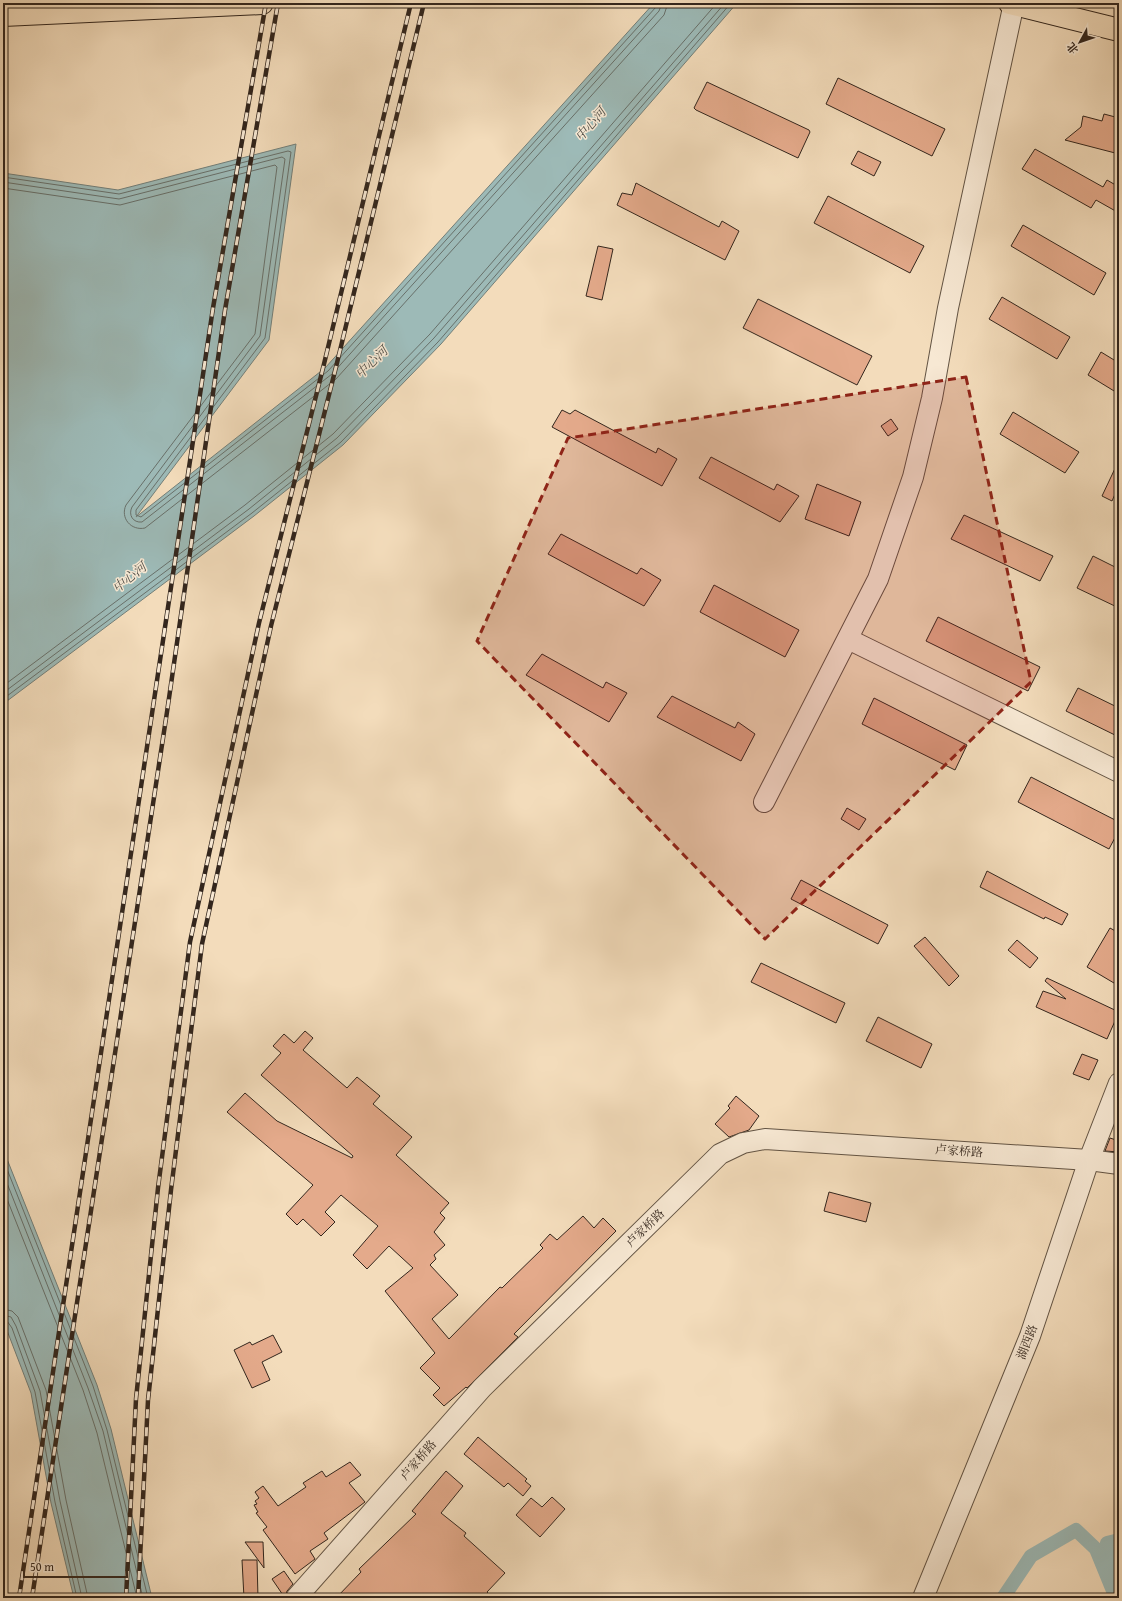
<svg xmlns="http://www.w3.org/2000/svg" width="1122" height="1601" font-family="'Gentium Book Plus','Noto Serif SC',serif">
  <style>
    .water { fill: #9dbab7; stroke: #737f79 }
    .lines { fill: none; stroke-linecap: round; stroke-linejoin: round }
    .shore { stroke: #68706a; stroke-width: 1 }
    .canal { stroke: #9dbab7; stroke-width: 14 }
    .building { fill: #e4aa8b; stroke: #33261d }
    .minor-casing { stroke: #635444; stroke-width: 22 }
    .major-casing { stroke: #33261d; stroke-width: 24 }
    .highway-casing { stroke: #33261d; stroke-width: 24 }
    .minor { stroke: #f7e8d3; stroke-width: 20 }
    .major { stroke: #f3dcbb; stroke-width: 22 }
    .highway { stroke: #f3dcbb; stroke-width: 22 }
    .rail-casing { stroke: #33261d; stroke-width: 4.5 }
    .rail { stroke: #f7e8d3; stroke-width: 3; stroke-dasharray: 9; stroke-linecap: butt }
    .marked { fill: #8f2418; fill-opacity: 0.2; stroke: #8f2418; stroke-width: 3; stroke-dasharray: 8 5; stroke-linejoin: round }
    .labels { text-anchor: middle; stroke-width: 3; stroke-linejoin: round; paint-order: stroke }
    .street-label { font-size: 12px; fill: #33261d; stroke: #f7e8d3 }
    .water-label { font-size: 13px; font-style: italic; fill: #53524b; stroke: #f7e8d3 }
  </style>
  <rect width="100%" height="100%" fill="#f3dcbb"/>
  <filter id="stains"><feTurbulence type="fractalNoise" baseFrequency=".005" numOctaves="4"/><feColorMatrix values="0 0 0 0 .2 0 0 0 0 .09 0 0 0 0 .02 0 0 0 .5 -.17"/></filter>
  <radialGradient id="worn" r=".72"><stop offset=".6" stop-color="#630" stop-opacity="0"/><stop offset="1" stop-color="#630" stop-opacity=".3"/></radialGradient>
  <g class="water">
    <polygon points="654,3 737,3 441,344 343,445 254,516 3,704 3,173 118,190 296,144 269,340 136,517 325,368"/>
    <polygon points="3,1149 97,1385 111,1429 152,1598 74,1598 51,1503 31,1393 3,1320"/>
  </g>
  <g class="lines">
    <g class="shore">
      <polyline points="3,177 119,194 288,151 291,152 265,338 136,510 136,515 141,517 328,371 656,7 657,3"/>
      <path d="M3,182L119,199L282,157L285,159L260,336L132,507C128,515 133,523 142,522L332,374L659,11L662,3"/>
      <path d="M3,188L120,205L275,165L277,167L255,334L126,505C120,518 131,531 145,528L336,379L664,15L668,3"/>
      <polyline points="3,686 245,505 333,434 430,334 717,3"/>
      <polyline points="3,693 249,509 337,438 434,338 725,3"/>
      <polyline points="3,699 252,513 341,442 438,342 731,3"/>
      <polyline points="3,1159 93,1386 107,1430 148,1598"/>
      <polyline points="3,1173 88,1388 103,1431 143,1598"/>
      <polyline points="3,1189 83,1390 97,1433 137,1598"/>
      <polyline points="3,1309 12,1311 18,1317 46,1390 66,1500 88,1598"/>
      <polyline points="3,1315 11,1317 16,1326 40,1391 60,1501 82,1598"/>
      <polyline points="3,1320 7,1321 12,1328 35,1392 55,1502 77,1598"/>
    </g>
    <g class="canal">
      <polyline points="1119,1540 1107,1543 1119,1571"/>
      <polyline points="1003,1598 1031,1556 1076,1530 1096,1549 1116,1598"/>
    </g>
  </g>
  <g class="building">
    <polygon points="838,78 945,129 932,156 826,104"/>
    <polygon points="707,82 809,130 810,132 798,158 696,110 694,108"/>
    <polygon points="1104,114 1119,118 1119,154 1065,140 1081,127 1083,116 1102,121"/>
    <polygon points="1035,149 1103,187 1107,180 1119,187 1119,213 1096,200 1091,208 1022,169"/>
    <polygon points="858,151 881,162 874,176 851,164"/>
    <polygon points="636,183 719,227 722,221 739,231 725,260 617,205 622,193 632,195"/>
    <polygon points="828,196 924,246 910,273 814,223"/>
    <polygon points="1023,225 1106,273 1094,295 1011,246"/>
    <polygon points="598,246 613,249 602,300 586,296"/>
    <polygon points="1002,297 1070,337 1057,359 989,319"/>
    <polygon points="758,299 872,356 857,385 743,328"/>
    <polygon points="1101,352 1119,363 1119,394 1088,375"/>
    <polygon points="562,410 570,414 575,410 656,453 658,448 677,459 662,486 552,427"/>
    <polygon points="1013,412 1079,452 1065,473 1000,434"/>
    <polygon points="891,419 898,429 888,436 881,426"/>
    <polygon points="711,457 774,490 777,484 799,496 780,522 699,478"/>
    <polygon points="1119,460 1119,485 1112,501 1102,496"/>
    <polygon points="817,484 861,502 849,536 805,519"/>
    <polygon points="964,515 1053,556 1040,581 951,539"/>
    <polygon points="561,534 637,574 641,568 661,580 644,606 548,554"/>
    <polygon points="1093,556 1119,569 1119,608 1077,588"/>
    <polygon points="714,585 799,630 785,657 700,612"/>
    <polygon points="938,617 1040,667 1028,691 926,641"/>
    <polygon points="542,654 603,688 606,682 627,693 609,722 526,675"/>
    <polygon points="1078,688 1119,708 1119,737 1066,711"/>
    <polygon points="672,696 735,728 738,722 755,734 741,761 657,717"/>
    <polygon points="874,698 967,745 955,770 862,724"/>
    <polygon points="1031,777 1119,822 1119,830 1109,849 1018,802"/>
    <polygon points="847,808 866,819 859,830 841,819"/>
    <polygon points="987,871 1068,914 1062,925 1045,917 1044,919 980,887"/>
    <polygon points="801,880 888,925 878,944 791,899"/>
    <polygon points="1110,928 1119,933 1119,986 1087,967"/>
    <polygon points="925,937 959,976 949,986 914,946"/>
    <polygon points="1017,940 1038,958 1030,968 1008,950"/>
    <polygon points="761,963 845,1003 836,1023 751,982"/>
    <polygon points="1047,978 1119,1012 1107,1039 1036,1007 1043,991 1066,999 1045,981"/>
    <polygon points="878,1017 932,1044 921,1068 866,1041"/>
    <polygon points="305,1031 313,1038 303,1050 347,1088 357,1077 380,1096 373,1104 412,1137 396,1155 449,1203 440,1213 445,1218 434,1232 445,1245 434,1255 436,1259 430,1265 458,1295 432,1319 449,1339 500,1287 502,1288 543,1248 540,1245 550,1234 557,1240 583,1216 594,1228 603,1218 616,1231 514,1334 518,1337 467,1388 466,1387 444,1406 433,1395 440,1388 420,1368 435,1353 385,1291 413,1268 389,1246 367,1269 353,1255 378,1226 341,1195 325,1212 335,1222 321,1236 303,1219 297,1225 286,1214 313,1185 227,1112 245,1093 277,1121 352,1158 353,1156 261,1075 281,1053 273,1046 284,1034 294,1043"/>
    <polygon points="1082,1054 1098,1060 1089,1080 1073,1074"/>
    <polygon points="736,1096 759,1116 749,1130 729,1137 715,1124 730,1108 728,1106"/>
    <polygon points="1110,1138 1119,1141 1119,1152 1105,1151"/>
    <polygon points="829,1192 871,1203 866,1222 824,1211"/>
    <polygon points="273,1335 282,1352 262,1362 270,1380 252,1388 234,1350 250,1342 252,1345"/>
    <polygon points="478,1437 527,1479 525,1481 531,1486 523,1496 508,1483 504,1487 464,1454"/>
    <polygon points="350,1462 361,1475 349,1483 365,1502 324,1533 328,1539 310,1551 315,1559 295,1574 263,1530 267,1527 256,1513 258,1512 254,1505 257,1504 255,1501 259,1498 255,1492 263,1486 278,1506 306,1487 303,1483 322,1471 326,1477"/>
    <polygon points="446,1471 463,1486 441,1513 466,1533 464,1536 505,1573 487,1592 493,1598 336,1598 361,1572 359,1569 416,1514 412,1511"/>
    <polygon points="552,1497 565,1509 540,1537 516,1515 531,1498 542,1507"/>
    <polygon points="245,1542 263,1542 264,1568"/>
    <polygon points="242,1560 257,1560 258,1598 244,1598"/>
    <polygon points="284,1571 293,1584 287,1591 285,1598 272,1579"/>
  </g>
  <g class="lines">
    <g class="minor-casing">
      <g id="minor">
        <polyline points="848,639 1119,772"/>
        <polyline points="764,802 878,579 913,477 932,398 948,308 1014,3"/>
        <polyline points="296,1598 482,1388 720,1154 743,1143 765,1139 1089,1160 1119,1164"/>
        <polyline points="923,1598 1030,1336 1089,1160 1119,1083"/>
      </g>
    </g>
    <g class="major-casing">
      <polyline id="major" points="1010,3 1119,30"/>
    </g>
    <g class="highway-casing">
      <polyline id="highway" points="3,15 262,3"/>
    </g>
    <use href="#minor" class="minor"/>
    <use href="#major" class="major"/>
    <use href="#highway" class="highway"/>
    <g class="rail-casing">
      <g id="rail">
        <polyline points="19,1598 213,308 266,3"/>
        <polyline points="32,1598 167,712 225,310 278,3"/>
        <polyline points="126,1598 136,1399 158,1188 190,942 259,623 324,364 411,3"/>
        <polyline points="138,1598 148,1400 171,1190 202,944 271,626 336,367 424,3"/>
      </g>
    </g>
    <use href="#rail" class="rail"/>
  </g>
  <path class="marked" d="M966,377L1031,682L765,939L477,641L568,438Z"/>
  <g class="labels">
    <g class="street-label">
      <text transform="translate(959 1151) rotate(4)" y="4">卢家桥路</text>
      <text transform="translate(645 1228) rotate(-44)" y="4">卢家桥路</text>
      <text transform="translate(1027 1342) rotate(-69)" y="4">湖西路</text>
      <text transform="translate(418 1460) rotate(-49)" y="4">卢家桥路</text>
    </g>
    <g class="water-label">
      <text transform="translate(590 124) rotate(-49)" y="5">中心河</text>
      <text transform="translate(371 362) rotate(-44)" y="5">中心河</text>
      <text transform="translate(129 577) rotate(-39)" y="5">中心河</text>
    </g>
  </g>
  <rect width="1122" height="1601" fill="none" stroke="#f3dcbb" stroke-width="16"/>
  <rect x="4" y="4" width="1114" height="1593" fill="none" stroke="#33261d" stroke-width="2"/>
  <rect x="8" y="8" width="1106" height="1585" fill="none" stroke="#33261d"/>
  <g transform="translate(1080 42) rotate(230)" stroke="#f7e8d3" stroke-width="3" paint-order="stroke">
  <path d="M0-3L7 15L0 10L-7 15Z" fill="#33261d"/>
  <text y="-6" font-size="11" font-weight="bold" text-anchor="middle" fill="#33261d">北</text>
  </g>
  <path d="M24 1571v6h103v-6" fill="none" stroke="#33261d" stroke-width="2"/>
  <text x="30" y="1571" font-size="12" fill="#33261d" stroke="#f7e8d3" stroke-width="3" paint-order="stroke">50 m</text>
  <rect width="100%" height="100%" filter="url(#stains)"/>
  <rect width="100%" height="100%" fill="url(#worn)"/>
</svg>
